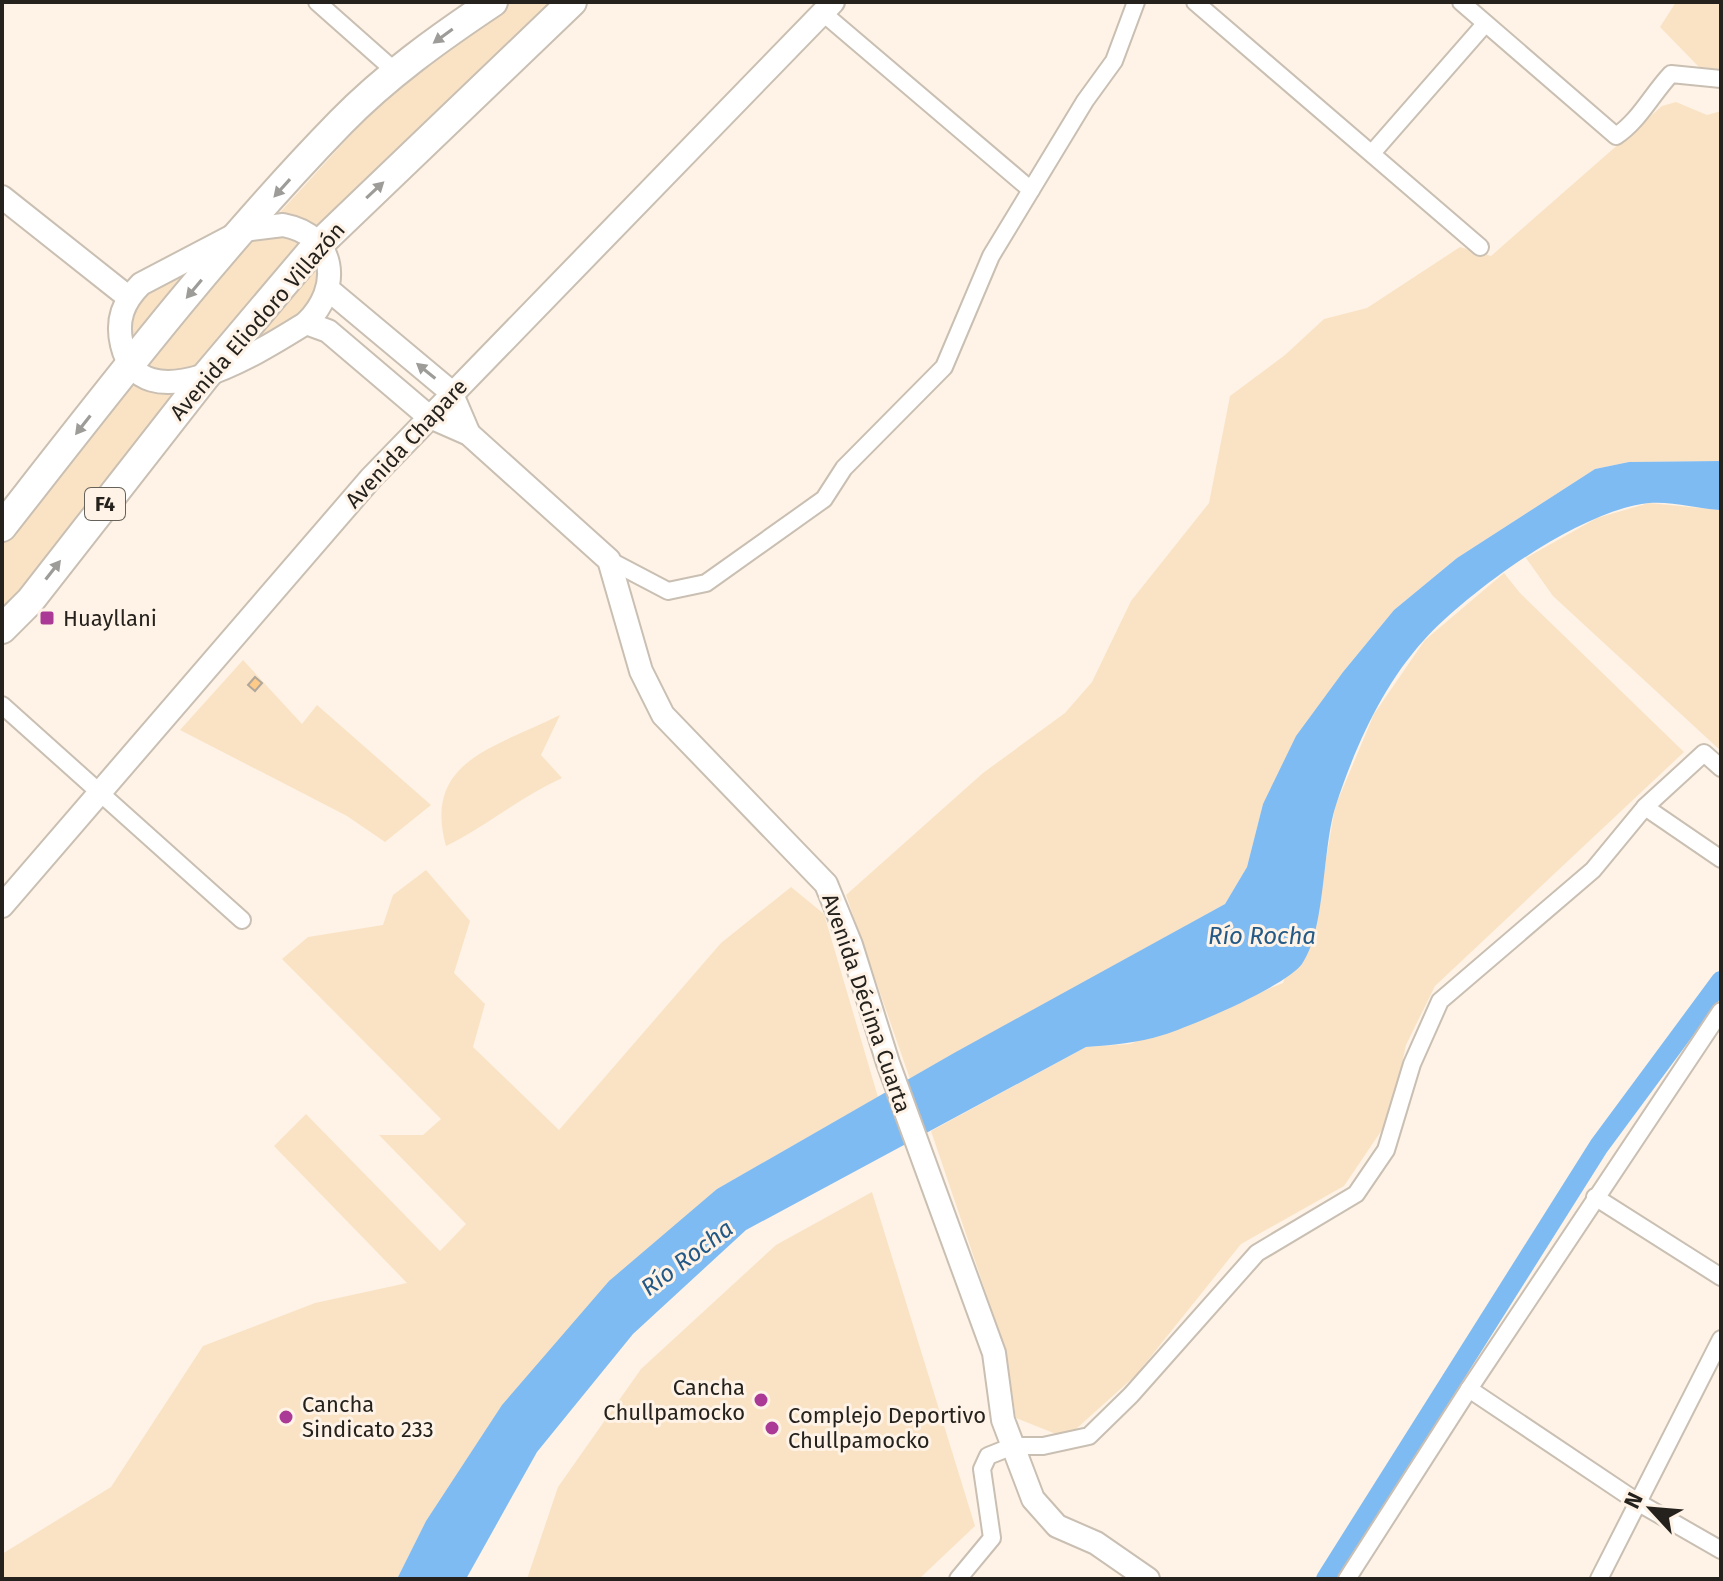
<svg xmlns="http://www.w3.org/2000/svg" width="1723" height="1581" font-family="'Fira Sans',sans-serif">
  <style>
    .green { fill: #fae3c5 }
    .water { fill: #7fbbf3 }
    .lines { fill: none; stroke-linecap: round; stroke-linejoin: round }
    .canal { stroke: #7fbbf3; stroke-width: 20 }
    .building { fill: #fdcb87; stroke: #b0a69a; stroke-width: 2 }
    .street-casing { stroke: #c9bfb2; stroke-width: 20 }
    .secondary-casing { stroke: #c9bfb2; stroke-width: 26 }
    .highway-casing { stroke: #c9bfb2; stroke-width: 32 }
    .street { stroke: #fff; stroke-width: 16 }
    .secondary { stroke: #fff; stroke-width: 22 }
    .highway { stroke: #fff; stroke-width: 28 }
    .oneway { fill: #9d9c99 }
    .poi-dot { fill: #aa3a96; stroke: #fef3e6; stroke-width: 3 }
    .labels { text-anchor: middle; stroke-width: 6; stroke-linejoin: round; paint-order: stroke }
    .shield { fill: #fef3e6; stroke: #666159; stroke-width: 2 }
    .shield-label { font-size: 20px; font-weight: bold; fill: #25221d }
    .street-label { font-size: 22px; fill: #25221d; stroke: #fef3e6 }
    .poi-label { font-size: 22px; fill: #25221d; stroke: #fef3e6; text-anchor: start }
    .water-label { font-size: 24px; font-style: italic; fill: #235987; stroke: #fef3e6 }
  </style>
  <rect width="100%" height="100%" fill="#fef3e6"/>
  <g class="green">
    <polygon points="510,2 556,2 318,233 273,220 379,104 438,51"/>
    <polygon points="1676,2 1721,2 1721,69 1699,67 1660,27"/>
    <polygon points="1676,102 1707,115 1721,111 1721,461 1629,462 1595,469 1457,558 1394,610 1343,672 1263,804 1247,867 1225,904 910,1079 846,895 983,773 1065,713 1092,682 1131,601 1209,503 1230,396 1285,355 1324,319 1367,308 1460,247 1491,256 1662,106"/>
    <polygon points="283,233 306,244 191,372 164,373 145,363 248,242"/>
    <path d="M317,262C328,310 279,326 244,344Z"/>
    <polygon points="200,267 132,345 129,326 138,299"/>
    <polygon points="134,379 183,391 59,549 2,612 2,544"/>
    <polygon points="1649,503 1721,510 1721,751 1553,596 1526,558 1597,518"/>
    <polygon points="1504,573 1520,593 1684,752 1435,986 1406,1045 1390,1118 1344,1186 1241,1244 1136,1375 1066,1438 1016,1418 1006,1352 931,1131 1086,1047 1130,1044 1283,983 1324,871 1335,807 1374,714 1425,640"/>
    <polygon points="243,660 302,724 317,705 431,805 385,842 347,816 180,730"/>
    <path d="M560,715L541,755L562,778C520,797 487,826 446,846C422,760 497,747 560,715Z"/>
    <polygon points="426,870 470,921 454,973 485,1004 473,1047 559,1130 721,943 791,887 824,914 878,1097 717,1189 502,1406 426,1521 397,1579 2,1579 2,1554 111,1487 203,1346 315,1303 407,1283 274,1146 306,1114 440,1251 466,1224 379,1135 423,1135 441,1119 282,959 308,937 383,925 393,895"/>
    <polygon points="872,1192 975,1526 919,1579 527,1579 558,1487 641,1369 776,1245"/>
  </g>
  <path class="water" d="M1721,461V510C1698,509 1672,501 1649,503C1580,510 1470,590 1424,640C1383,685 1355,747 1336,805C1322,847 1326,930 1302,964C1286,986 1192,1026 1163,1035C1138,1043 1112,1045 1086,1047L746,1230L633,1334L537,1452L466,1579H397L426,1521L502,1405L609,1281L717,1189L954,1053L1225,904L1247,867L1263,804L1296,736L1343,672L1394,610L1457,558L1595,469L1629,462Z"/>
  <g class="lines">
    <polyline class="canal" points="1326,1579 1599,1146 1721,981"/>
  </g>
  <polygon class="building" points="255,677 262,683 255,691 248,685"/>
  <g class="lines">
    <g class="street-casing">
      <g id="street">
        <polyline points="317,2 396,72"/>
        <polyline points="1195,2 1480,247"/>
        <path d="M1461,2L1616,136C1639,121 1652,94 1671,74L1721,79"/>
        <polyline points="823,13 1031,190"/>
        <polyline points="1373,152 1485,24"/>
        <polyline points="609,560 668,591 706,583 824,499 844,468 944,367 991,256 1085,101 1114,61 1136,2"/>
        <polyline points="2,705 242,920"/>
        <polyline points="1645,807 1721,859"/>
        <polyline points="1595,1197 1721,1277"/>
        <polyline points="1469,1389 1639,1503 1721,1550"/>
        <polyline points="958,1579 992,1538 982,1469 988,1456 1013,1446 1043,1446 1089,1436 1131,1395 1257,1253 1356,1194 1386,1150 1412,1064 1440,1001 1593,870 1645,807 1704,753 1721,768"/>
        <polyline points="1347,1579 1469,1389 1721,1011"/>
        <polyline points="1599,1579 1721,1339"/>
      </g>
    </g>
    <g class="secondary-casing">
      <g id="secondary">
        <polyline points="2,197 128,297"/>
        <path d="M283,225C337,235 342,288 306,323C267,347 142,429 122,345C116,320 123,302 141,284L244,230Z"/>
        <polyline points="329,290 451,392 469,434"/>
        <polyline points="306,323 328,331 428,416 469,434 609,560 641,671 663,715 826,884 851,945 888,1063 994,1353 1003,1420 1033,1499 1057,1526 1096,1543 1148,1579"/>
        <polyline points="2,906 371,478 833,2"/>
      </g>
    </g>
    <g class="highway-casing">
      <g id="highway">
        <path d="M2,527C110,389 218,248 341,122C386,76 439,38 493,2"/>
        <polyline points="2,629 30,601 205,377 310,253 572,2"/>
      </g>
    </g>
    <use href="#street" class="street"/>
    <use href="#secondary" class="secondary"/>
    <use href="#highway" class="highway"/>
  </g>
  <defs><path id="oneway-solid" d="M-6-.8H1V-3.2L6.5 0L1 3.2V.8H-6Z" transform="scale(2)"/></defs>
  <g class="oneway">
    <use href="#oneway-solid" transform="translate(443 36) rotate(144)"/>
    <use href="#oneway-solid" transform="translate(282 188) rotate(132)"/>
    <use href="#oneway-solid" transform="translate(375 190) rotate(-43)"/>
    <use href="#oneway-solid" transform="translate(194 289) rotate(130)"/>
    <use href="#oneway-solid" transform="translate(426 371) rotate(-141)"/>
    <use href="#oneway-solid" transform="translate(83 425) rotate(128)"/>
    <use href="#oneway-solid" transform="translate(53 570) rotate(-52)"/>
  </g>
  <g class="poi-dot">
    <rect x="39" y="610" width="16" height="16" rx="4"/>
    <circle cx="761" cy="1400" r="8"/>
    <circle cx="286" cy="1417" r="8"/>
    <circle cx="772" cy="1428" r="8"/>
  </g>
  <g class="labels">
    <rect class="shield" x="85" y="488" width="40" height="32" rx="6"/>
    <g class="shield-label">
      <text x="105" y="511">F4</text>
    </g>
    <g class="street-label">
      <text transform="translate(257 321) rotate(-49)" y="8">Avenida Eliodoro Villazón</text>
      <text transform="translate(406 443) rotate(-47)" y="8">Avenida Chapare</text>
      <text transform="translate(867 1003) rotate(71)" y="8">Avenida Décima Cuarta</text>
    </g>
    <g class="poi-label">
      <text x="63" y="626">Huayllani</text>
      <text x="745" y="1395" text-anchor="end">Cancha<tspan x="745" dy="25">Chullpamocko</tspan></text>
      <text x="302" y="1412">Cancha<tspan x="302" dy="25">Sindicato 233</tspan></text>
      <text x="788" y="1423">Complejo Deportivo<tspan x="788" dy="25">Chullpamocko</tspan></text>
    </g>
    <g class="water-label">
      <text x="1262" y="944">Río Rocha</text>
      <text transform="translate(687 1258) rotate(-37)" y="8">Río Rocha</text>
    </g>
  </g>
  <rect width="1723" height="1581" fill="none" stroke="#25221d" stroke-width="8"/>
  <g transform="translate(1651 1509) rotate(296)" stroke="#fef3e6" stroke-width="6" paint-order="stroke">
  <path d="M0-6L14 30L0 20L-14 30Z" fill="#25221d"/>
  <text y="-12" font-size="22" font-weight="bold" text-anchor="middle" fill="#25221d">N</text>
  </g>
</svg>
